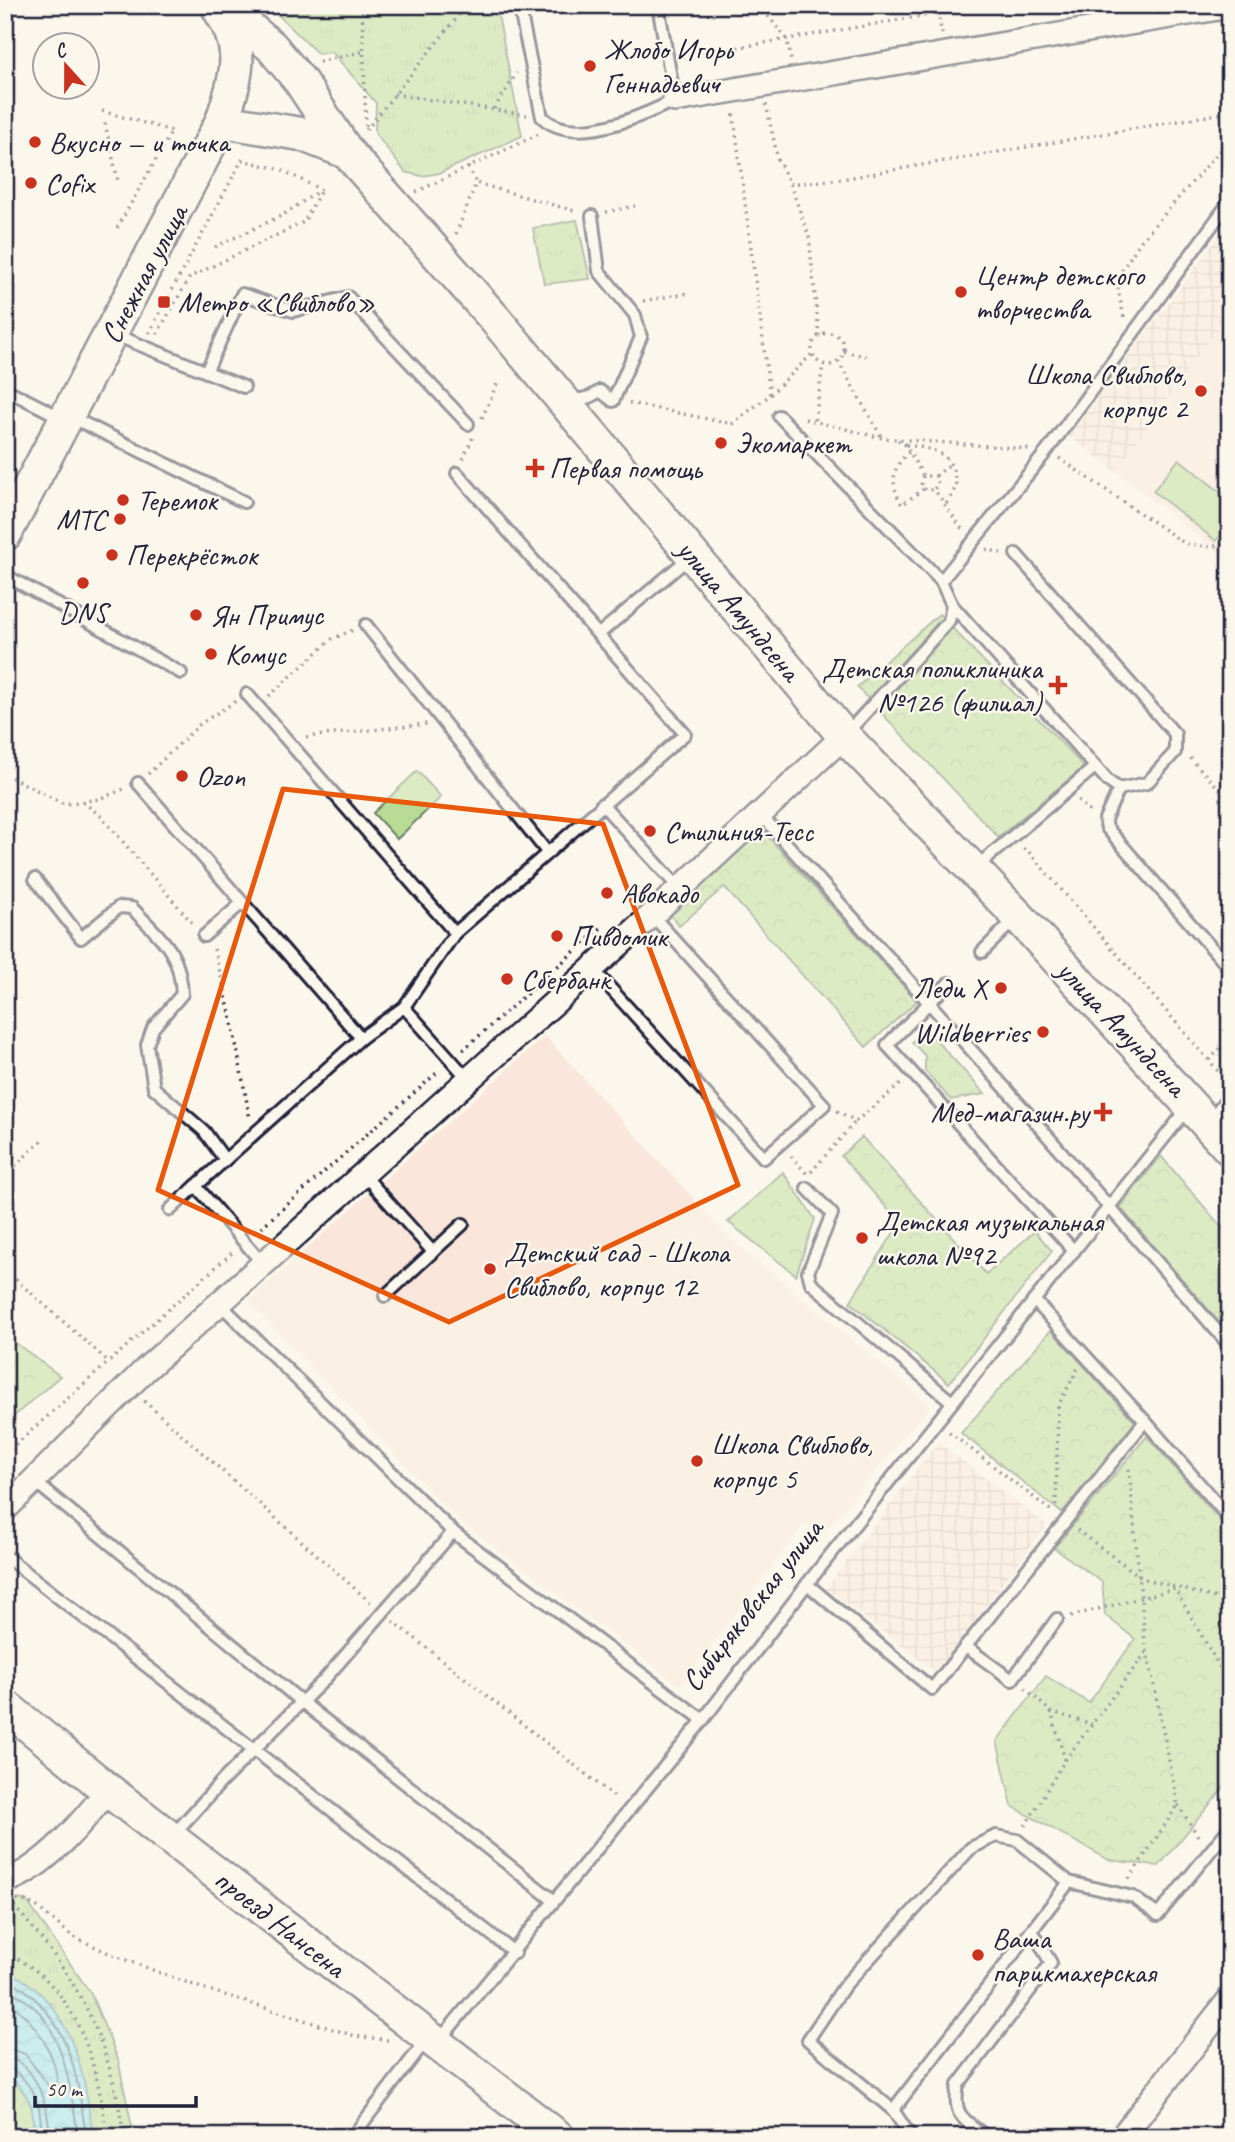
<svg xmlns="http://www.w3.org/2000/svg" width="1235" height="2142" font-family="Caveat,sans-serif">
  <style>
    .built { fill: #fae6da }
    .industrial { fill: url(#industrial-grid) }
    .grass { fill: url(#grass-tufts); stroke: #6d7f68; stroke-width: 2 }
    .forest { fill: url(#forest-crowns); stroke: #6d7f68; stroke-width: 2 }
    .pitch { fill: #b8dc96; stroke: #6d7f68; stroke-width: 2 }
    .water { fill: url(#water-waves); stroke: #6594a6; stroke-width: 2 }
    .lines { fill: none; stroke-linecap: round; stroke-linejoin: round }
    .shore { stroke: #4e6e83; stroke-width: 2 }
    .lane-casing { stroke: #22223b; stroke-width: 16 }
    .street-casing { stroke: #22223b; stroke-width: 28 }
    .secondary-casing { stroke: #22223b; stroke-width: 37 }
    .path { stroke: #22223b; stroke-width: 3.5; stroke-dasharray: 2 5; stroke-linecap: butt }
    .lane { stroke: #fbf7ec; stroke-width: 10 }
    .street { stroke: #fbf7ec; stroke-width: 23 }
    .secondary { stroke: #fbf7ec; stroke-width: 32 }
    .marked { fill: none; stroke: #e8590c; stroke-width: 5; stroke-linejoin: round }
    .poi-dot { fill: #c8321e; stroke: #fbf7ec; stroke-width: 2.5 }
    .labels { text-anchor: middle; stroke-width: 5; stroke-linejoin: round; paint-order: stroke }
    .poi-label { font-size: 30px; fill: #22223b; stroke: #fbf7ec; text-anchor: start }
    .street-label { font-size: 30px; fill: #22223b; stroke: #fbf7ec }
  </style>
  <defs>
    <pattern id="industrial-grid" width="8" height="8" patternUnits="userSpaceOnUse" patternTransform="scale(1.75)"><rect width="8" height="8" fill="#fae6da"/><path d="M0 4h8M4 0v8" fill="none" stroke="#d6c5bc"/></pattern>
    <pattern id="grass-tufts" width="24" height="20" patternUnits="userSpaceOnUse" patternTransform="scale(1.75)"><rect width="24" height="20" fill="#b8dc96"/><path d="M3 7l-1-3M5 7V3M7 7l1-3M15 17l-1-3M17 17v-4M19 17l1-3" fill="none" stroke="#9ebc82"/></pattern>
    <pattern id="forest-crowns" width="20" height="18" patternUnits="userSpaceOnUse" patternTransform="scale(1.75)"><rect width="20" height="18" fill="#b8dc96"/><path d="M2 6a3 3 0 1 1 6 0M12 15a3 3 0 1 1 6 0" fill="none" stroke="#9ebc82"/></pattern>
    <pattern id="water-waves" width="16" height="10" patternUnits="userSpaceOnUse" patternTransform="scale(1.75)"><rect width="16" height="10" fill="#91e0ee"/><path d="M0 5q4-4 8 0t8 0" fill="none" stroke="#7dc0cd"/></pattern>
  </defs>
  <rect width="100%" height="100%" fill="#fbf7ec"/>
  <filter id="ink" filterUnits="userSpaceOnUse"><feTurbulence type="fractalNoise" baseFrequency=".0143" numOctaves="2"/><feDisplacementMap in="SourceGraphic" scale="14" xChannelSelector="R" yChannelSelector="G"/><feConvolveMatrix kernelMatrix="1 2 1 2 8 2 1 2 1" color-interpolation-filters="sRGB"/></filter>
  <g filter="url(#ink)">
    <g class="built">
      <polygon points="1230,311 1230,562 1116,471"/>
      <polygon points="545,1036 728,1237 931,1405 822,1535 805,1524 680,1686 456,1518 248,1301"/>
    </g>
    <g class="industrial">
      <polygon points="1230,221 1230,311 1116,471 1069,436"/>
      <polygon points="938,1442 1047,1525 936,1672 826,1588"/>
    </g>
    <g class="grass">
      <polygon points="268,5 496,5 522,136 440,173 422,176 405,172 375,133 376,103 332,52 318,54"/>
      <polygon points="577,220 590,279 544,284 533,228"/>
      <polygon points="926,1029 985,1094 951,1100 925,1071 925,1056 912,1042"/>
      <polygon points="5,1899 26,1900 91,1994 118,2059 134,2137 5,2137"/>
    </g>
    <g class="forest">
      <polygon points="939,614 1084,767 998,837 857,687"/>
      <polygon points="762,830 917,1001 866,1047 724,887 679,926 667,911"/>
      <polygon points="862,1137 986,1274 1035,1231 1052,1251 949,1383 850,1302 900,1223 841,1156"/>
      <polygon points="1161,1156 1230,1237 1230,1335 1120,1207"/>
      <polygon points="783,1172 815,1219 796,1275 728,1222"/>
      <polygon points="1051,1330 1135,1422 1062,1513 961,1433"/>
      <polygon points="5,1335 60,1376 5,1424"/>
      <polygon points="1147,1436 1230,1532 1230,1780 1159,1866 1109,1860 1012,1806 997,1741 1046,1676 1089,1703 1135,1639 1105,1615 1102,1582 1054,1548"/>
      <path d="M5,2072C15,2080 29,2096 32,2109C34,2118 32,2127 35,2137H5Z"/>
    </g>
    <g class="pitch">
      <polygon points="1179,459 1230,500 1230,524 1216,541 1153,491"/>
      <polygon points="417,771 441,797 397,839 373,813"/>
    </g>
    <path class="water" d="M5,1970C72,1999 85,2072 93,2137H35C32,2127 34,2118 32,2109C29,2096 15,2080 5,2072Z"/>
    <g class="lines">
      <g class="shore">
        <path d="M5,1977C69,2012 77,2071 86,2137"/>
        <path d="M5,1987C18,1995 30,2002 40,2013C66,2045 72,2097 78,2137"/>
        <path d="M5,2000C34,2018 59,2056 58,2092H53L25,2054L5,2047"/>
        <path d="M5,2058C37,2060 49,2112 50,2137"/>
        <path d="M5,2067C19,2068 38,2096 39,2109C41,2118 41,2128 42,2137"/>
      </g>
      <g class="lane-casing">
        <g id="lane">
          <path d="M519,5L542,117C574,147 641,117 675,100L658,5"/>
          <polyline points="113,334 244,387"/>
          <polyline points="206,372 242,294 293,311 348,297 468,424"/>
          <polyline points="5,389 64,419"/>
          <polyline points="572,401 590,397 600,391 613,401 641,337 635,315 599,271 592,216"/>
          <polyline points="779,416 941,581"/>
          <polyline points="71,417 244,502"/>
          <polyline points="5,575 181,673"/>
          <polyline points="952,605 1108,781 1119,789 1147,783 1175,752 1175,734 1016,554"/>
          <polyline points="366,625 547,852"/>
          <polyline points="599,634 690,557"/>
          <polyline points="247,694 455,933"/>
          <polyline points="846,734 949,621 952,605 941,581 1047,451 1230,201"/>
          <polyline points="138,783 361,1038"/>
          <polyline points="1119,789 1105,819 1107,828 1230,969"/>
          <polyline points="602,804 680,889"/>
          <polyline points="761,815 1024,1109 1230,1346"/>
          <polyline points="975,868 1095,767"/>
          <path d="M35,879L81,938L119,907L132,908C160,938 180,949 182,994L153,1028L147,1045L154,1088L204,1131L225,1160"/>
          <polyline points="204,936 242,903"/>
          <polyline points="982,952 1017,917"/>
          <polyline points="592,968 764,1158 824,1105 652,915"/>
          <polyline points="949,983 887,1045 1074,1251"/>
          <polyline points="404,1007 468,1079"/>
          <polyline points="364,1175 433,1252"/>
          <polyline points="807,1188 832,1214 808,1272 811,1283 952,1402"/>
          <polyline points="170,1210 196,1186"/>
          <polyline points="263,1264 196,1186 361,1038 404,1007 455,933 685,734 457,473"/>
          <polyline points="385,1296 463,1224"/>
          <polyline points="219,1303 453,1532 703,1720"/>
          <polyline points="1145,1421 1230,1519"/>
          <polyline points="34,1481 302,1702 553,1900"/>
          <polyline points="5,1556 515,1953"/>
          <polyline points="807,1584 932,1689 1145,1421 1034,1300"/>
          <polyline points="966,1647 1012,1680 1057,1619"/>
          <polyline points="172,1836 223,1780 323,1681 453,1532"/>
          <polyline points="439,2041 703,1720 807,1584 1189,1107"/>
          <polyline points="893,2110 1069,1882"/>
          <polyline points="352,2137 427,2039"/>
          <polyline points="911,2137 893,2110 808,2040 845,1985 971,1848 996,1836 1017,1840 1069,1882 1133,1897 1158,1915 1230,1827"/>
          <path d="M987,2137C964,2120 952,2116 958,2085L1051,1963L1033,1932"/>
        </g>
      </g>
      <g class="street-casing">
        <g id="street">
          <polyline points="675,100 1230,6"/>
          <polyline points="1212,1128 1230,1105"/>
          <polyline points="5,1509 145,1370 652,915 844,736"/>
          <path d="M5,1881C43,1870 84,1820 108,1790"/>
          <polyline points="1122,2137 1230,1999"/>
        </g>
      </g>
      <g class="secondary-casing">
        <g id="secondary">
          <polyline points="221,5 271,46 300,81 347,152 495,319 844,736 1018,916 1230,1149"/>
          <polyline points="222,121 301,134 347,152"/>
          <path d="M5,534L222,121C236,77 247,51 219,9"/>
          <polyline points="5,1706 108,1790 558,2137"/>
        </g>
      </g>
      <g class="path">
        <polyline points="362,5 366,128"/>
        <polyline points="759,5 787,39 791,60"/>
        <polyline points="936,5 942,34"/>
        <polyline points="682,57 987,5"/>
        <polyline points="319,62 365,51"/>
        <polyline points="394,94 527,115"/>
        <polyline points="766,104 778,160 790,184 809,236 819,336"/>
        <polyline points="494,109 517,73"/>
        <polyline points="102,111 172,131 116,230"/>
        <polyline points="105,123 118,181"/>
        <polyline points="366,130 467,5"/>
        <polyline points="468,167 476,183"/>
        <polyline points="790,184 841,179 1230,112"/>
        <polyline points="416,192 539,134"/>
        <polyline points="606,212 635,206"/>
        <polyline points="456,234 476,183 578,212"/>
        <polyline points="215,247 283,215 319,191"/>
        <polyline points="643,301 689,293"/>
        <polyline points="1124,317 1116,280 1140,242 1230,139"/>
        <polyline points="149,333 242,160 282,170 321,190"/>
        <circle cx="828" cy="349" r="16"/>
        <polyline points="157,334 190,277 304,222 321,190"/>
        <polyline points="844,352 866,356"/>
        <polyline points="838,361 882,438"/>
        <polyline points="770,395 812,354"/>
        <polyline points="629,403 732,424 770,395 733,110"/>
        <polyline points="482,418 497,384"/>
        <polyline points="805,419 882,438 1029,449"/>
        <polyline points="815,420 823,365"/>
        <polyline points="898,440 906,445 923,476 936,476 938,484 934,489 962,529"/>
        <path d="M906,445C937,449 954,453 956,487L945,506"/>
        <path d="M909,452C891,468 890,484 902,505L923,489"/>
        <polyline points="1059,458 1184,543 1211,547 1230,542"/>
        <polyline points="463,459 473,437"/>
        <polyline points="923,476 921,486 926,491 934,489"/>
        <polyline points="936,476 951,463"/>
        <polyline points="986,549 1001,553"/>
        <polyline points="269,696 332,639 353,630"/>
        <polyline points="306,737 427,724"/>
        <polyline points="1190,758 1230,800"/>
        <polyline points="5,774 64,804 99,799 124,789"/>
        <polyline points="148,774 200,724 236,701"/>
        <polyline points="1078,800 1090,812"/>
        <polyline points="83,802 101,816 193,924"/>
        <polyline points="1023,849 1027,850 1225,1079 1221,1084"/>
        <polyline points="214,949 231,1017 250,1119"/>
        <polyline points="463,1050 602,927"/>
        <polyline points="1209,1060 1230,1039"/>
        <polyline points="837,1111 856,1121 901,1084"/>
        <polyline points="791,1156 807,1174"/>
        <polyline points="811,1172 856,1121"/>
        <polyline points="5,1176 43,1139"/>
        <polyline points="256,1232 439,1071"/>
        <polyline points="5,1270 110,1363"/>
        <polyline points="144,1401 371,1603"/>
        <polyline points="949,1432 1054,1513"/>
        <polyline points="5,1454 234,1251"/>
        <polyline points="1056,1506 1058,1406 1078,1368"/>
        <polyline points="1077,1530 1142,1578 1230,1602"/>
        <polyline points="1071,1616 1175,1589 1230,1685"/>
        <polyline points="393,1621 617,1799"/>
        <polyline points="1025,1688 1051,1712 1092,1724"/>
        <polyline points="1065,1760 1147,1651"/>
        <polyline points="1178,1805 1200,1839"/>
        <polyline points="1025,1826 1065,1760 1051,1712"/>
        <polyline points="1129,1879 1178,1805 1145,1641 1129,1468"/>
        <polyline points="17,1899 35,1905 72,1936 115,1956 199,1987 355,2036 389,2040"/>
        <path d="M9,1901C78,1976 109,2036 124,2137"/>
        <path d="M5,1953C78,1982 98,2067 107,2137"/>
      </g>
      <use href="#lane" class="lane"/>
      <use href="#street" class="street"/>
      <use href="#secondary" class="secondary"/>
    </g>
  </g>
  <path d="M0 0H1235V2142H0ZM283,789L603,824L738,1185L449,1322L158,1190Z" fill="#fbf7ec" fill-opacity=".55" fill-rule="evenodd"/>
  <path class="marked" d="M283,789L603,824L738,1185L449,1322L158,1190Z"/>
  <g class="poi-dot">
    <circle cx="590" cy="66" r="7"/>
    <circle cx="35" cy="142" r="7"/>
    <circle cx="31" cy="183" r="7"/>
    <circle cx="961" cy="292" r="7"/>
    <rect x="157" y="295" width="14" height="14" rx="3.5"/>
    <circle cx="1201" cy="391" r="7"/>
    <circle cx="721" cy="443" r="7"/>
    <path d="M531.5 457.5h7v7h7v7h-7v7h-7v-7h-7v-7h7z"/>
    <circle cx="123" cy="500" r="7"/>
    <circle cx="120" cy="519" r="7"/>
    <circle cx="112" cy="555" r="7"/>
    <circle cx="83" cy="583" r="7"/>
    <circle cx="196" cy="615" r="7"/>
    <circle cx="211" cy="654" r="7"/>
    <path d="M1054.5 674.5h7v7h7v7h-7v7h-7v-7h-7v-7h7z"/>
    <circle cx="182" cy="776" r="7"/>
    <circle cx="650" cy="831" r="7"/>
    <circle cx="607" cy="893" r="7"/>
    <circle cx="557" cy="936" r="7"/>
    <circle cx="507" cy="979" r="7"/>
    <circle cx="1001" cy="988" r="7"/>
    <circle cx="1043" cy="1032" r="7"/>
    <path d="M1099.5 1101.5h7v7h7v7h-7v7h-7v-7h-7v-7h7z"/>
    <circle cx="862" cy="1238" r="7"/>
    <circle cx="490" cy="1269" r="7"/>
    <circle cx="697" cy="1461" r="7"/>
    <circle cx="978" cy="1955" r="7"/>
  </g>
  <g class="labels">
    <g class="poi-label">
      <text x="604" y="59">Жлобо Игорь<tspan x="604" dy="34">Геннадьевич</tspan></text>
      <text x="49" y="152">Вкусно — и точка</text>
      <text x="45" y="193">Cofix</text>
      <text x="975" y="285">Центр детского<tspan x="975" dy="34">творчества</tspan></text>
      <text x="178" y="312">Метро «Свиблово»</text>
      <text x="1187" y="384" text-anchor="end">Школа Свиблово,<tspan x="1187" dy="34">корпус 2</tspan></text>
      <text x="735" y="453">Экомаркет</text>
      <text x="549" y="478">Первая помощь</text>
      <text x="137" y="510">Теремок</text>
      <text x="106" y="529" text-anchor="end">МТС</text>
      <text x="126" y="565">Перекрёсток</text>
      <text x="83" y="622" text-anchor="middle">DNS</text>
      <text x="210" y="625">Ян Примус</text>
      <text x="225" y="664">Комус</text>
      <text x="1042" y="678" text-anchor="end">Детская поликлиника<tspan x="1042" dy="34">№126 (филиал)</tspan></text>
      <text x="196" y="786">Ozon</text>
      <text x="664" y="841">Стилиния-Тесс</text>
      <text x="621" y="903">Авокадо</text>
      <text x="571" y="946">Пивдомик</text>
      <text x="521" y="989">Сбербанк</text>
      <text x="987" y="998" text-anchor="end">Леди Х</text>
      <text x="1029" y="1042" text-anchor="end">Wildberries</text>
      <text x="1089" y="1122" text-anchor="end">Мед-магазин.ру</text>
      <text x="876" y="1231">Детская музыкальная<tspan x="876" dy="34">школа №92</tspan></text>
      <text x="504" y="1262">Детский сад - Школа<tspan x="504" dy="34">Свиблово, корпус 12</tspan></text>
      <text x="711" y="1454">Школа Свиблово,<tspan x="711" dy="34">корпус 5</tspan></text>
      <text x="992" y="1948">Ваша<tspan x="992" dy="34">парикмахерская</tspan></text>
    </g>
    <g class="street-label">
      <text transform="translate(144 274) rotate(-62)" y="10">Снежная улица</text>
      <text transform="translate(739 610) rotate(50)" y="10">улица Амундсена</text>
      <text transform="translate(1122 1028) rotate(47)" y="10">улица Амундсена</text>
      <text transform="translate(752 1605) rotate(-52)" y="10">Сибиряковская улица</text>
      <text transform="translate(280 1923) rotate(38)" y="10">проезд Нансена</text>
    </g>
  </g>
  <rect width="1235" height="2142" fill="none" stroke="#fbf7ec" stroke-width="28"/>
  <rect x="14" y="14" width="1207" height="2114" fill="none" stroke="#22223b" stroke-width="2.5" filter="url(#ink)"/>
  <g transform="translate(66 66) rotate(339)"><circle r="33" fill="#fbf7ec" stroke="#a4a2a5" stroke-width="2"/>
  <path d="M0-5L12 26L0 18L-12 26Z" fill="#c8321e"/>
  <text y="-10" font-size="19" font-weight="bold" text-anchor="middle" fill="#22223b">С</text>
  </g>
  <path d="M35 2096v10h161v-10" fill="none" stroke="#22223b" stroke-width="3.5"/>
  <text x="46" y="2096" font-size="21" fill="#22223b" stroke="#fbf7ec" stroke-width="5" paint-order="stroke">50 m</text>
</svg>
